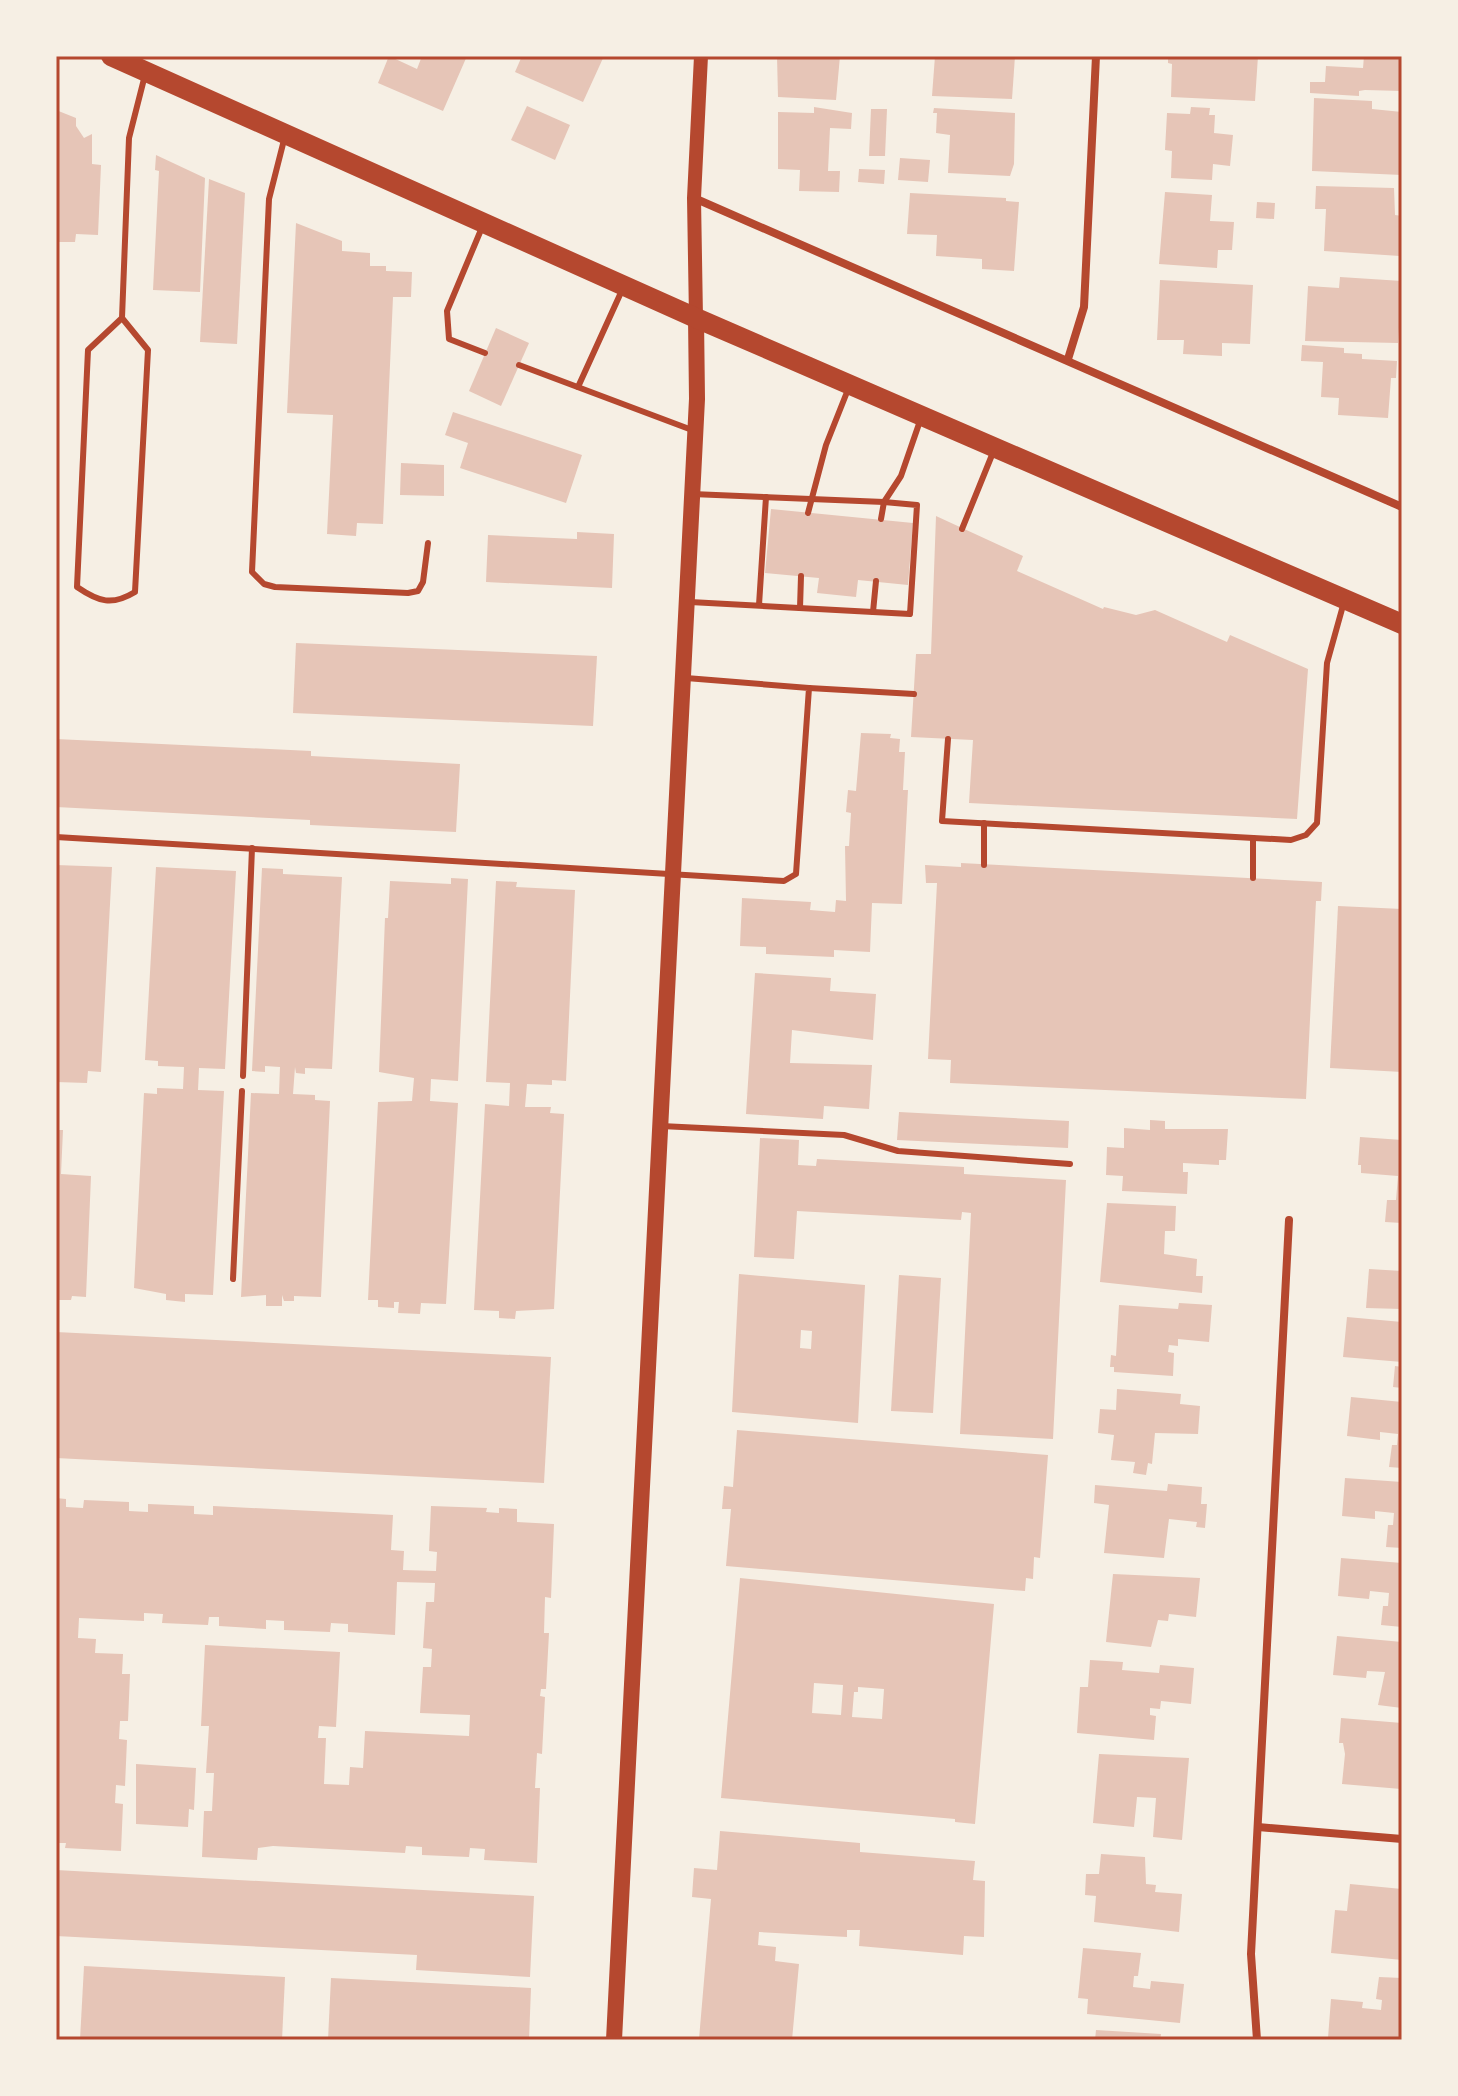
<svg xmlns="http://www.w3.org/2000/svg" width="1458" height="2096" font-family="'Varela Round',sans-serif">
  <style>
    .building { fill: #e6c5b7; fill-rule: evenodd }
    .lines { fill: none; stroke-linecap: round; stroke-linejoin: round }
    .service { stroke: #b5482f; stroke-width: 6 }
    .minor { stroke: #b5482f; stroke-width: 8 }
    .tertiary { stroke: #b5482f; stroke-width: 14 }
    .secondary { stroke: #b5482f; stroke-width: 16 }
    .primary { stroke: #b5482f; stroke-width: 20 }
    .neatline { fill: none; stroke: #b5482f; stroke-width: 3 }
  </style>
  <rect width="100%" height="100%" fill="#f6efe4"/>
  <g class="building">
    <polygon points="389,56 417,69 422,56 467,56 443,111 378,83"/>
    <polygon points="522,56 604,56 583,102 515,72"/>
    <polygon points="777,56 840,56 836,100 778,97"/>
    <polygon points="935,56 1015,56 1012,99 932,96"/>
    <polygon points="1168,56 1258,56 1255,101 1171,97 1172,64 1168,63"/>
    <polygon points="1364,56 1402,56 1402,91 1365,90 1359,91 1359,96 1310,93 1310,82 1325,82 1326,66 1363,68"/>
    <polygon points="1314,98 1372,101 1372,109 1402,112 1402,175 1312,171"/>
    <polygon points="527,106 570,125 555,160 511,140"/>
    <polygon points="814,107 852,113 851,129 830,128 828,171 840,171 839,192 799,191 800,170 778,169 778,112 814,113"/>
    <polygon points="1191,107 1210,108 1209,115 1215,115 1214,133 1233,135 1230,166 1213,164 1212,180 1171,178 1172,151 1165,150 1167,113 1190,114"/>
    <polygon points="934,108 1015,113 1014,164 1010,176 948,173 950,135 936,133 937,113 933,113"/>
    <polygon points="871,109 887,109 885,156 869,156"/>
    <polygon points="56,110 76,118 76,126 84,138 92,134 92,164 101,165 98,235 76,234 75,242 56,242"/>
    <polygon points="156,155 205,178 200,292 153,290 159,171 155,170"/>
    <polygon points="900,158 930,160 928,182 898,180"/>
    <polygon points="859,169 885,170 884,184 858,182"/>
    <polygon points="209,179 245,193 237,344 200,342"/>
    <polygon points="1316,186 1394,188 1395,215 1402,216 1400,256 1324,251 1326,209 1315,209"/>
    <polygon points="1165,192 1212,195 1210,221 1234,222 1232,250 1218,250 1217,268 1159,264"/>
    <polygon points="910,193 1006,198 1006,201 1019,202 1014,271 982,269 982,259 936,256 937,235 907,234"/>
    <polygon points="1257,202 1275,203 1274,219 1256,218"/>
    <polygon points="296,223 342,241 342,251 370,253 370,266 386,266 386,271 412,272 411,297 393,297 383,524 357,523 356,536 327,534 333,415 287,413"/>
    <polygon points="1340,277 1402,281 1398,343 1305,341 1308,286 1339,288"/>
    <polygon points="1160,280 1253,285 1250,344 1222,343 1222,356 1183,354 1184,340 1157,340"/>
    <polygon points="496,328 529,343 501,406 469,391"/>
    <polygon points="1302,345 1344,348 1344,353 1362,354 1362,359 1397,361 1396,378 1391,378 1388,418 1338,415 1339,398 1321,397 1323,362 1301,361"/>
    <polygon points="453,412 582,455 566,503 460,468 468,443 445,435"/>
    <polygon points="401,463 444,465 444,496 400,495"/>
    <polygon points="771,509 913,523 908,585 858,580 856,597 817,593 819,578 765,573"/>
    <polygon points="936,516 1023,556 1017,571 1103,609 1104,607 1136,615 1155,610 1227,642 1230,635 1308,669 1297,819 969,803 973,740 911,737 916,654 931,654"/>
    <polygon points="577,532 614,534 612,588 486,582 488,535 577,539"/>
    <polygon points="296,643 597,656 593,726 293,713"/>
    <polygon points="861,733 891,734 890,738 900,739 899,752 905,752 903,790 908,790 902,904 872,903 870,952 834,950 834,957 766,954 766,947 740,946 742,898 811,902 810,910 835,912 836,900 846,901 845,846 849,846 851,813 846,812 848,790 856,791"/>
    <polygon points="56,739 311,751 311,756 460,764 456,832 310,825 310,820 56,807"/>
    <polygon points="961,863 1322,882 1321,901 1316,901 1306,1099 950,1083 951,1060 928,1059 937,883 926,883 925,865 961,867"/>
    <polygon points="56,865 112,867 101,1072 88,1071 87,1083 56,1082"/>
    <polygon points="156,867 236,871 225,1069 199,1068 198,1090 224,1091 213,1295 185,1294 185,1302 166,1300 166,1294 134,1288 144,1093 157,1094 157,1088 183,1089 184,1067 158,1066 158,1061 145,1060"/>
    <polygon points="262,868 283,869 283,874 342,877 332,1069 305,1068 305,1074 296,1073 295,1067 293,1094 315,1095 315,1100 330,1101 321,1297 294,1296 294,1301 284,1301 282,1295 282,1306 266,1306 266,1295 241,1297 251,1093 279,1094 280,1067 265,1066 265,1072 252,1071"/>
    <polygon points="451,878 468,879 458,1081 431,1079 430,1101 458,1103 446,1304 421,1303 420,1314 398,1313 399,1302 394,1302 394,1308 378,1307 378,1300 368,1300 378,1102 412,1101 414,1078 379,1072 385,918 388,918 390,881 451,884"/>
    <polygon points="496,881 517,882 516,887 575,890 566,1081 552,1080 552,1085 527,1084 525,1107 551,1107 550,1113 564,1114 554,1309 516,1311 515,1319 499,1318 499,1311 474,1310 485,1104 509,1106 510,1083 486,1082"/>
    <polygon points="1338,906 1402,909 1402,1072 1330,1068"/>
    <polygon points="755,973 831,978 830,991 876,994 873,1040 792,1030 790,1063 872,1065 869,1109 824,1106 823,1119 746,1114"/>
    <polygon points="899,1112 1069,1121 1068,1148 897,1140"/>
    <polygon points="1150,1120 1165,1121 1165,1129 1228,1129 1226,1160 1219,1160 1219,1165 1183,1163 1183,1172 1188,1172 1187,1194 1122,1191 1123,1176 1106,1175 1107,1147 1124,1148 1124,1128 1150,1130"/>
    <polygon points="56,1130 63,1130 61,1174 91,1176 86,1297 72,1296 71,1300 56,1300"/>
    <polygon points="1360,1137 1402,1140 1402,1223 1385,1222 1387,1200 1396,1200 1398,1176 1361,1173 1361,1165 1358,1165"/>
    <polygon points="760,1138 799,1140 798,1165 816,1166 817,1159 964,1167 964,1174 1066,1180 1053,1439 960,1434 971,1213 962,1212 961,1220 797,1211 794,1259 754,1257"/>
    <polygon points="1107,1203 1176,1206 1175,1231 1165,1231 1164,1254 1197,1259 1196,1276 1203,1276 1202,1293 1100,1282"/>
    <polygon points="1369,1269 1402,1271 1402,1309 1366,1308"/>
    <path d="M739,1274L865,1285L858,1423L732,1412ZM801,1330L812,1331L811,1349L800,1348Z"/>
    <polygon points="899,1275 941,1278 933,1413 891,1411"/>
    <polygon points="1179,1303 1212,1305 1209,1342 1178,1339 1178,1346 1169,1345 1168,1352 1174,1353 1173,1376 1114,1372 1114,1367 1110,1367 1111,1355 1116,1356 1119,1305 1178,1309"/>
    <polygon points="1347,1317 1402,1322 1402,1362 1343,1357"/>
    <polygon points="56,1332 551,1357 544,1483 56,1458"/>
    <polygon points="1395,1366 1402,1367 1402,1388 1393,1387"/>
    <polygon points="1117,1389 1181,1394 1180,1404 1200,1406 1198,1434 1155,1433 1152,1464 1148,1463 1146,1475 1133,1473 1135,1462 1111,1460 1114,1435 1098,1433 1100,1409 1116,1410"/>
    <polygon points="1351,1397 1402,1402 1402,1468 1389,1467 1392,1445 1397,1445 1398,1434 1380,1432 1380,1440 1347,1436"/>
    <polygon points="737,1430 1048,1455 1040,1558 1034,1557 1033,1579 1026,1578 1025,1591 726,1566 731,1509 722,1509 724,1486 733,1487"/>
    <polygon points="1345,1478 1402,1482 1402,1548 1386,1547 1388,1525 1393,1525 1394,1513 1375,1511 1375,1519 1342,1516"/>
    <polygon points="1168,1484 1202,1487 1201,1504 1207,1504 1205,1528 1196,1527 1197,1522 1169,1519 1164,1558 1104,1553 1109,1505 1094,1503 1095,1485 1167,1491"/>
    <polygon points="56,1498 66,1499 66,1507 83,1508 84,1500 129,1502 129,1511 148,1512 148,1504 194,1506 194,1514 213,1515 213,1506 393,1515 391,1550 404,1551 403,1570 436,1571 437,1552 429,1551 431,1506 487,1508 486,1512 499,1513 499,1508 517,1509 517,1522 554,1524 551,1598 545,1597 544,1633 549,1633 546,1689 541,1689 540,1696 545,1697 542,1754 537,1753 535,1788 540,1788 537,1863 484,1860 485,1849 470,1848 469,1857 422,1855 422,1847 406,1846 405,1853 273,1846 258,1848 257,1860 202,1857 204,1811 212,1811 214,1773 206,1773 209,1726 201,1726 205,1645 340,1652 336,1727 319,1726 318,1738 326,1738 324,1784 349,1785 350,1767 363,1768 365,1731 469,1736 470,1715 420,1713 423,1667 431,1667 432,1649 423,1648 426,1602 434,1602 435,1583 397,1582 395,1635 348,1632 348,1624 331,1623 330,1632 284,1630 284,1621 266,1620 266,1629 219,1626 219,1617 209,1617 208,1625 162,1623 163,1614 144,1613 144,1621 79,1618 78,1638 96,1639 95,1653 123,1654 122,1674 130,1674 128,1721 120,1721 119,1739 127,1740 125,1786 116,1785 115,1803 123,1804 121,1851 65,1848 66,1843 56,1843"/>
    <polygon points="1341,1558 1402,1563 1402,1627 1381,1625 1383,1606 1388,1606 1389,1593 1370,1591 1369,1599 1338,1596"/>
    <polygon points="1113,1574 1200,1578 1196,1617 1169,1614 1168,1621 1158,1620 1151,1647 1106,1642"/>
    <path d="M740,1578L994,1604L975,1824L955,1822V1819L721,1798ZM814,1683L843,1685L841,1715L812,1713ZM858,1687L884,1689L882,1719L852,1717L854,1692H858Z"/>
    <polygon points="1337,1636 1402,1642 1402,1708 1378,1705 1385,1672 1367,1671 1366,1678 1333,1675"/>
    <polygon points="1090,1660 1123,1662 1122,1670 1159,1673 1160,1665 1194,1668 1191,1704 1161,1701 1160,1709 1150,1708 1150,1715 1156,1716 1154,1740 1077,1733 1080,1687 1088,1687"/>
    <polygon points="1341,1718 1402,1723 1401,1789 1342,1784 1345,1754 1343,1743 1339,1743"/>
    <polygon points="1099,1754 1189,1758 1182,1840 1153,1837 1156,1798 1137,1797 1134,1827 1093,1823"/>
    <polygon points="136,1764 196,1768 194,1810 189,1809 188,1827 136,1824"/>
    <polygon points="720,1831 860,1843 860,1852 975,1861 973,1880 985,1881 984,1937 964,1936 963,1955 859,1946 860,1930 847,1930 847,1937 759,1932 758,1945 776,1947 775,1961 799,1964 792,2040 699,2039 711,1899 692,1897 694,1868 717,1870"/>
    <polygon points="1101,1854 1145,1857 1146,1884 1156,1885 1155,1892 1182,1894 1179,1932 1094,1922 1096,1896 1085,1895 1086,1874 1099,1874"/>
    <polygon points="56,1870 534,1896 530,1977 416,1970 417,1955 56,1936"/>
    <polygon points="1350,1884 1402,1889 1402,1960 1331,1953 1335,1910 1347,1911"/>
    <polygon points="1083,1948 1141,1953 1138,1976 1134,1976 1133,1987 1150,1989 1151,1981 1184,1984 1180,2023 1087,2014 1088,1999 1078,1998"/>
    <polygon points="84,1966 285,1977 282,2040 80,2040"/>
    <polygon points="1379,1977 1402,1978 1402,2040 1328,2038 1331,1999 1363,2002 1362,2008 1381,2010 1382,2000 1376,1999"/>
    <polygon points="331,1978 531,1988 529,2040 328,2040"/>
    <polygon points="1096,2030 1161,2034 1160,2040 1095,2040"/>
  </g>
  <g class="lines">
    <g class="service">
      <polyline points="285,136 269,199 252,572 264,584 275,587 408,593 418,591 423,582 428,543"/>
      <polyline points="483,225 447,311 449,339 485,353"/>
      <path d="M122,318L88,350L77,587C99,602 112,606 135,592L148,350L122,318L129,138L145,75"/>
      <polyline points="519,365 692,430"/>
      <polyline points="578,387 623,288"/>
      <polyline points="692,494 884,502 901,476 921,418"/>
      <polyline points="808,513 826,445 849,387"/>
      <polyline points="962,529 994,450"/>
      <polyline points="690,602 910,614 917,505 884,502 881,519"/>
      <polyline points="759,605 766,497"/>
      <polyline points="800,608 801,576"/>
      <polyline points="873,612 876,581"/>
      <polyline points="809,688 914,694"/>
      <polyline points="948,739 942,821 1291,840 1306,835 1317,823 1327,663 1344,602"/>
      <polyline points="56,837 784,881 796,874 809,688 686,678"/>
      <polyline points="1253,838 1253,878"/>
      <polyline points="984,865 984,823"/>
      <polyline points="243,1076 252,848"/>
      <polyline points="661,1126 844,1135 898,1151 1070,1164"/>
      <polyline points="233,1279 242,1091"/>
    </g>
    <g class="minor">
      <polyline points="694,198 1402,507"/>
      <polyline points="1068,359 1084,307 1096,56"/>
      <polyline points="1258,1827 1402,1839"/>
      <polyline points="1257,2040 1251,1954 1289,1220"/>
    </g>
    <polyline class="tertiary" points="696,318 694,198 701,56"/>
    <polyline class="secondary" points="614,2040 697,399 696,318"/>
    <polyline class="primary" points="111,56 696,318 1402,624"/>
  </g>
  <rect width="1458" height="2096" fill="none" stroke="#f6efe4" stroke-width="116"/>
  <rect x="58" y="58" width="1342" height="1980" class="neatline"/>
</svg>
